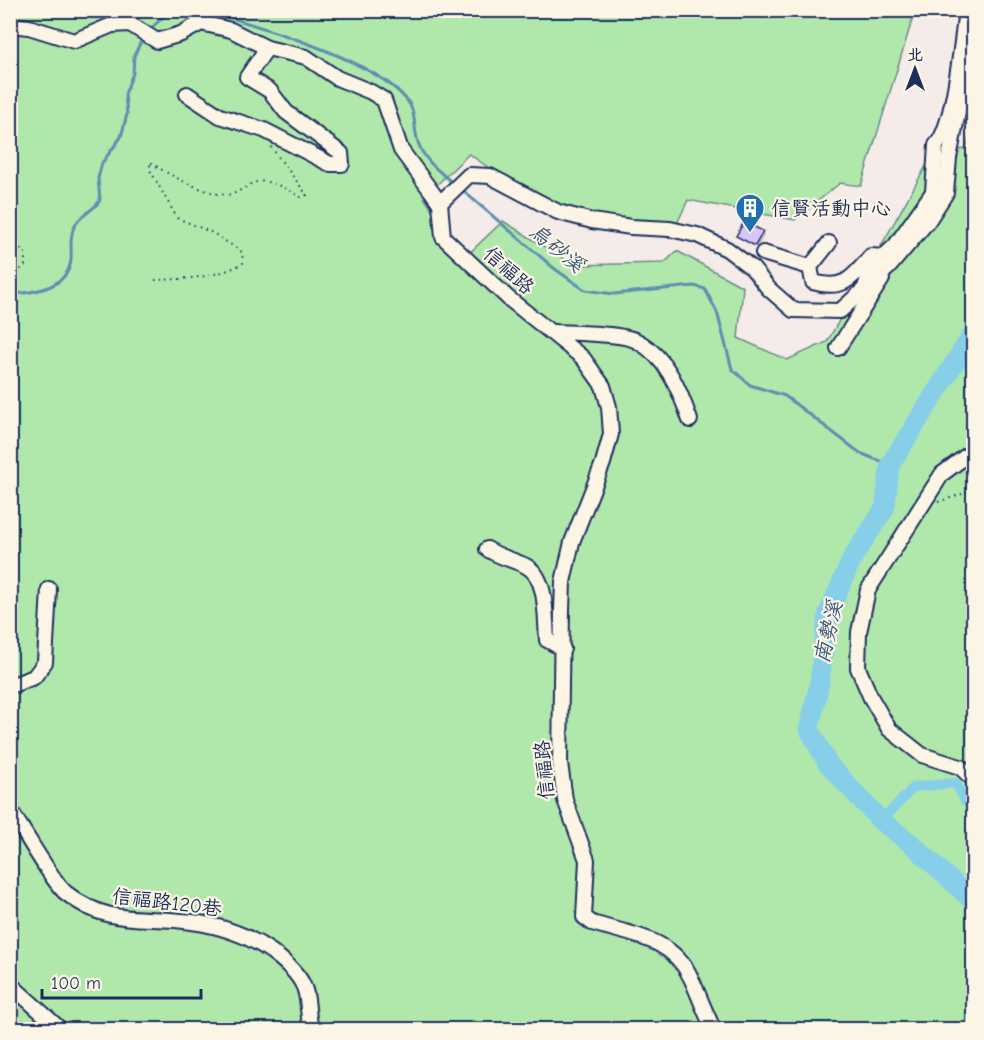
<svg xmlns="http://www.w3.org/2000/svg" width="984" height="1040" font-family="'Comic Neue','LXGW WenKai TC',sans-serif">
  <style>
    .green { fill: #b0e8ac; stroke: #668c85; stroke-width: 1.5 }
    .shadow { fill: #0003 }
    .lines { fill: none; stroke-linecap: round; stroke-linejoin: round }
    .stream { stroke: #5c8fb1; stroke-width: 3 }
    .canal { stroke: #87cfe8; stroke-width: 10 }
    .river { stroke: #87cfe8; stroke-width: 20 }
    .building { fill: #d9c5f6; stroke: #1b2f5e; stroke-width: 1.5 }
    .minor-casing { stroke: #1b2f5e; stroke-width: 18 }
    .path { stroke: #1b2f5e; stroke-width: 2; stroke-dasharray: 1.5 4.5; stroke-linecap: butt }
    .minor { stroke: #fcf5e5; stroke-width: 14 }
    .labels { text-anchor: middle; stroke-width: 4.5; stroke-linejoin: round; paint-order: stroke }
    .poi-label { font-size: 20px; fill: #1b2f5e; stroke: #fcf5e5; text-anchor: start }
    .street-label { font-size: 20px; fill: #1b2f5e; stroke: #fcf5e5 }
    .water-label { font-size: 21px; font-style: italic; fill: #365780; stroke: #fcf5e5 }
  </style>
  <rect width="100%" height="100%" fill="#f5ebe8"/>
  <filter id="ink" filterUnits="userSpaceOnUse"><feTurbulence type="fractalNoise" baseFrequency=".0167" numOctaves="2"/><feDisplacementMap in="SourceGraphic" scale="12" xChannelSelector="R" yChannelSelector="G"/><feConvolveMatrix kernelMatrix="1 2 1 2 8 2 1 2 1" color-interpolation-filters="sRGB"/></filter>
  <g filter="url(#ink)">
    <polygon class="green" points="10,11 915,11 861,186 840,183 795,220 688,200 673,232 554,213 469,154 424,197 463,259 503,221 574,265 664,263 677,251 743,287 738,338 787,360 827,342 934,152 966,149 973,121 973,1029 11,1029"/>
    <polygon class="shadow" points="762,233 764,235 758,247 741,238"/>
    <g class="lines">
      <g class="stream">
        <path d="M206,10C259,27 370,57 406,99C417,111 413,128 418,142C424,161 439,171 453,183"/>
        <polyline points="149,30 171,10"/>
        <polyline points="461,189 555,269 585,290 614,294 694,286 705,289 717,312 732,369 750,385 785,396 860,453 890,465"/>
        <path d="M10,294C34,293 68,288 71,260C72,249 69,238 74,227C79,215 94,211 100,200L98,178L102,163L121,137L127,114L125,94L133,73L134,56L143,37"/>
      </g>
      <polyline class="canal" points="881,821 914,787 956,783 965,801 974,807"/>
      <polyline class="river" points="974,332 890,465 885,508 853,557 828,614 819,686 809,729 828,764 881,821 913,845 974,902"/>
    </g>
    <polygon class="building" points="744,222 763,231 755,246 736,236"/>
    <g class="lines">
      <g class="minor-casing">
        <g id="minor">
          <polyline points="10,25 29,27 74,41 112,25 130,24 157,41 181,34 201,23 231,30 267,48 306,57 337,78 371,92 384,100 401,150 440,203"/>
          <polyline points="187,94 220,116 264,130 330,164 342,164 341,153 286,112 270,91 247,77 267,48"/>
          <path d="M829,243L810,267L813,282C844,291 852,278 871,256L883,257L871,270L865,287"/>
          <polyline points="763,253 810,267"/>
          <path d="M883,257L895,246L933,192L936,145C954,127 962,39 966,10"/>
          <path d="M554,332C572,333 623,333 637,341C667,357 680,391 690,420"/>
          <polyline points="838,348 882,279"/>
          <polyline points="974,450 942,474 868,590 859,632 858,668 871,698 889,729 922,755 960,767 974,780"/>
          <path d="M487,549C501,558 512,559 526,566C548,577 545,618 547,640L563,649"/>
          <polyline points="10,686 34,677 45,662 49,589"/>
          <path d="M10,810C22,827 53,883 66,893C109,927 143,915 192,922C222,926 248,935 272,952C284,961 297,972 303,985C310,998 306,1016 312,1030"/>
          <polyline points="10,984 61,1030"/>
          <path d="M714,1030C705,1013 699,995 691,978C672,937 631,935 592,923L584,917L587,860L565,800L560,763L562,610L563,582L572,542L603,463L611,434L609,407L603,386L583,358L508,298L443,237L440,203L469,175L490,176L558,212L592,221L631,227L670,229L697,235L727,249L752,268L769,289L793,310L840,311L889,267L928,221L946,193L949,158L974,31"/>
        </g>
      </g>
      <g class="path">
        <polyline points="10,98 13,90"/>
        <polyline points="10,243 25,252 25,266 10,276"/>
        <path d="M155,280C184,279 218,278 243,263L242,252L213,233L177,218L150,170V162C165,173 213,199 232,194C239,192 246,186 253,183C269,177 287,190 301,197L307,195L271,147"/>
        <polyline points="938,502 974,490"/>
      </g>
      <use href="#minor" class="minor"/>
    </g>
  </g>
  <defs>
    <g id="building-pin" transform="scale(1.5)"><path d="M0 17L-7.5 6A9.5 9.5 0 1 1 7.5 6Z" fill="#1f6fb2" stroke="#fcf5e5"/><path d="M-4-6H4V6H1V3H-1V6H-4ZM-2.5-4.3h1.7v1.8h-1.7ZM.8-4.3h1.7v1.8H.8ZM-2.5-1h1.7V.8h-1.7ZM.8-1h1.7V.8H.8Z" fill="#fff"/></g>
  </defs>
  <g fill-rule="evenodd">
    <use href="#building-pin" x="750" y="208"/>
  </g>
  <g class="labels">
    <g class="poi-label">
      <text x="771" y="215">信賢活動中心</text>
    </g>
    <g class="street-label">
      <text transform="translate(509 270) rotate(42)" y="7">信福路</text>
      <text transform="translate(544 770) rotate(-95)" y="7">信福路</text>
      <text transform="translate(167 902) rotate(7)" y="7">信福路120巷</text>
    </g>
    <g class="water-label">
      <text transform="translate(557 248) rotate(39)" y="7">烏砂溪</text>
      <text transform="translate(828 632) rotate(-77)" y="7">南勢溪</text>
    </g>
  </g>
  <rect width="984" height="1040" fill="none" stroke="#fcf5e5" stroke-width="36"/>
  <rect x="18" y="18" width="948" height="1004" fill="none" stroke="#1b2f5e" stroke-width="2" filter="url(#ink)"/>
  <g transform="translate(915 69)" stroke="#fcf5e5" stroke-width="4.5" paint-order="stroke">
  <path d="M0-4.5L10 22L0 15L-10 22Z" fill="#1b2f5e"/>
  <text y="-9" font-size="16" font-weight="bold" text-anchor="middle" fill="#1b2f5e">北</text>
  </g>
  <path d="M42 989v9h159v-9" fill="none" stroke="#1b2f5e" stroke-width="3"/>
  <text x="51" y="989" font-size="18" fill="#1b2f5e" stroke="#fcf5e5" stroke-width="4.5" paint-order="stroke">100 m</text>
</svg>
